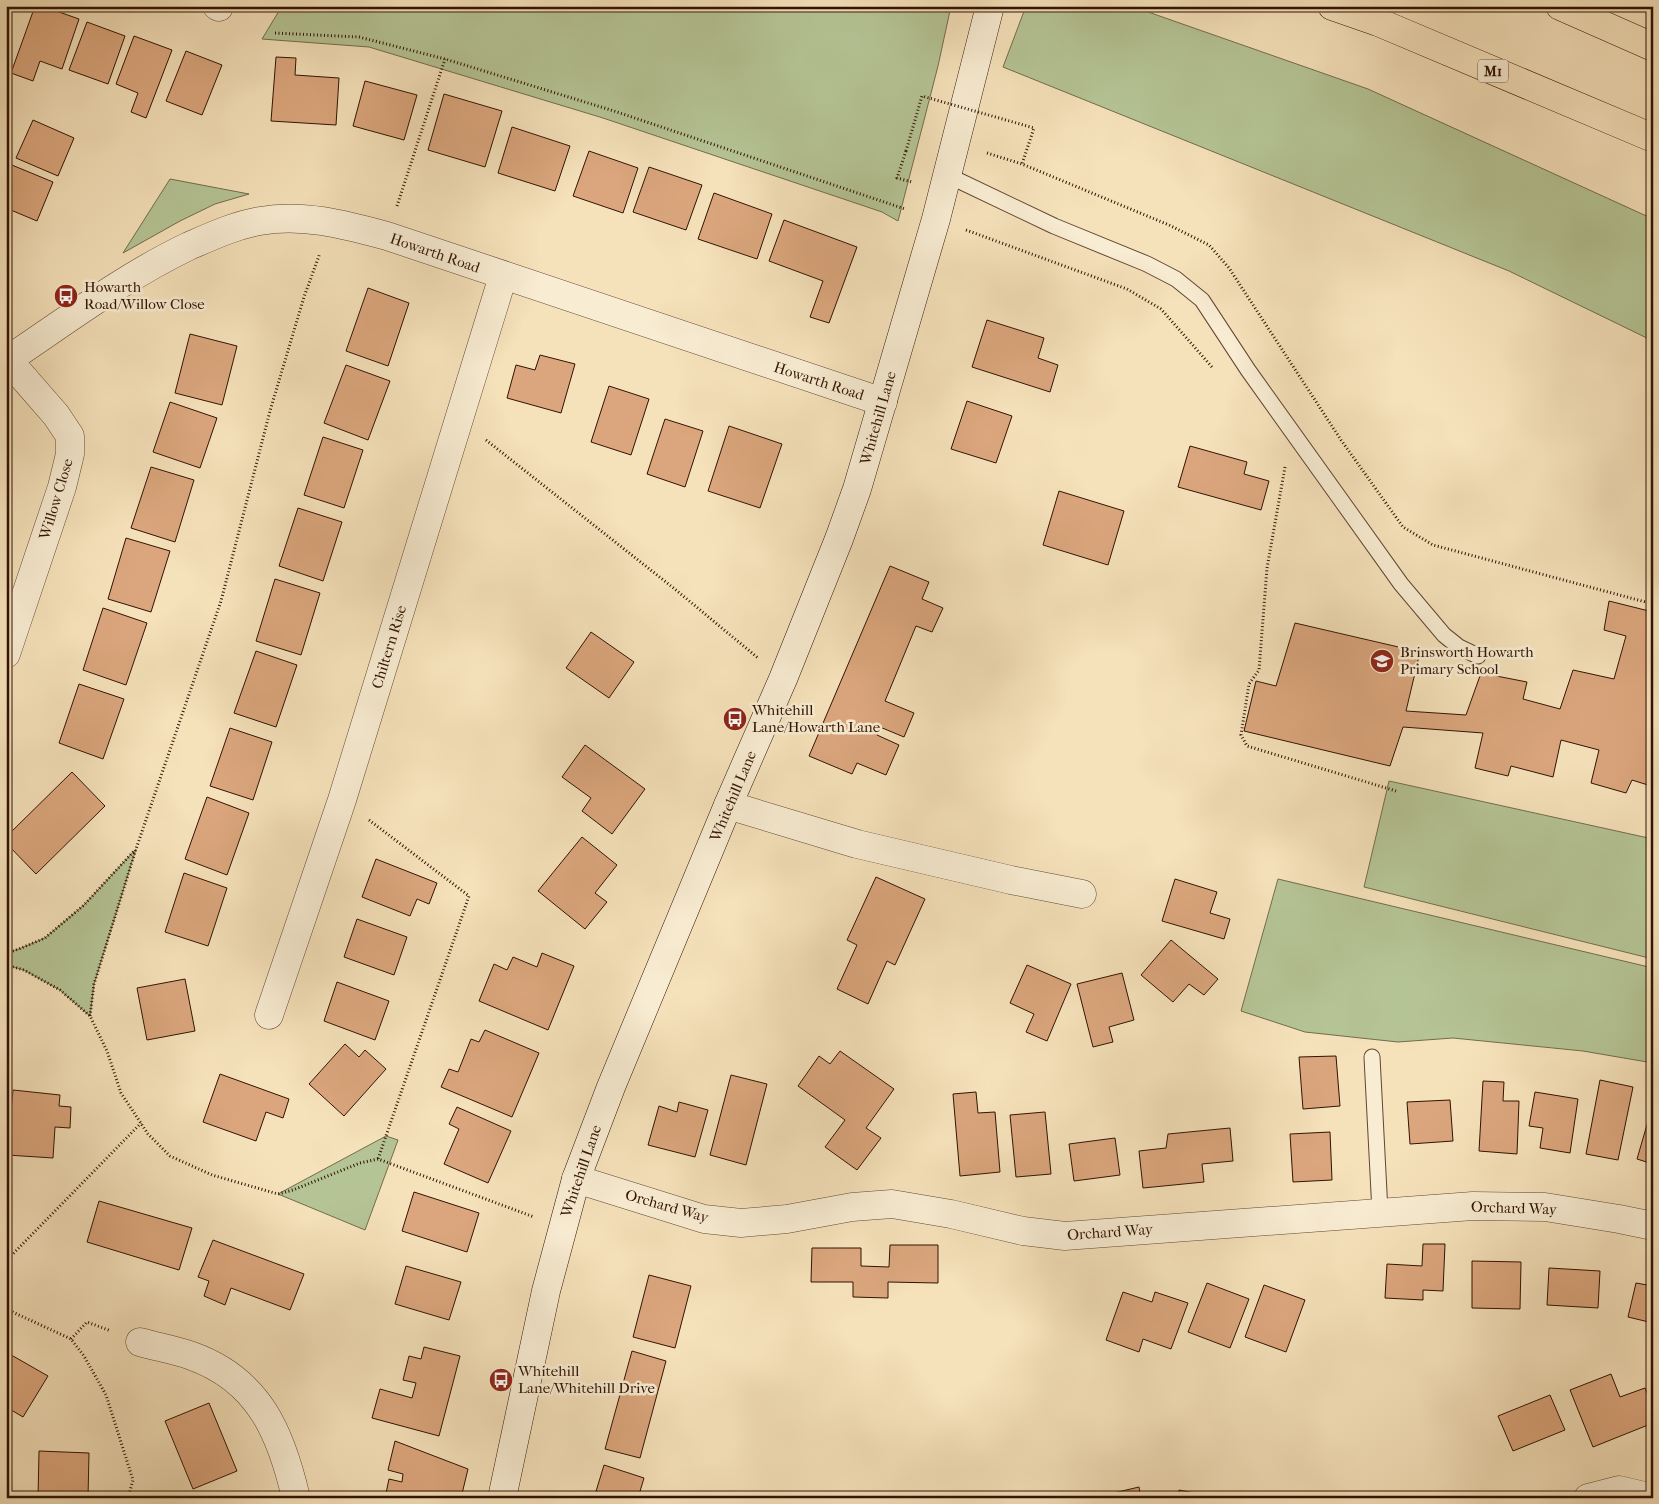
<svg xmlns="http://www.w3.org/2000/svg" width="1659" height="1504" font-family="'IM FELL French Canon',serif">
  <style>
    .green { fill: #b5c495; stroke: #736c4c }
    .building { fill: #dba67d; stroke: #311303 }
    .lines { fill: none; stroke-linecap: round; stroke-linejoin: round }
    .lane-casing { stroke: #624631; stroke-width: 17 }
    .street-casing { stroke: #624631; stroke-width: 29 }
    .secondary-casing { stroke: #311303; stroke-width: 29 }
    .highway-casing { stroke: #311303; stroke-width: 29 }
    .path { stroke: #311303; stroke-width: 3; stroke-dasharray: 1 2.5; stroke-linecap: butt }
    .lane { stroke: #f8ecd2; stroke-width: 15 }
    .street { stroke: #f8ecd2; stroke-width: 28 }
    .secondary { stroke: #f8ecd2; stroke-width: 28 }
    .highway { stroke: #f5e1ba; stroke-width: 28 }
    .path-bridge { stroke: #311303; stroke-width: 3; stroke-dasharray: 1 2.5; stroke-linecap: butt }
    .labels { text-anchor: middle; stroke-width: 5; stroke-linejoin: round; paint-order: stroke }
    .shield { fill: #f8ecd2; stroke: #6d5441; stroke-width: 1 }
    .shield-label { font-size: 14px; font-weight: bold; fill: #311303 }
    .street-label { font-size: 15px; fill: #311303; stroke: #f8ecd2 }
    .poi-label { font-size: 15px; fill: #311303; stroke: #f8ecd2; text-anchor: start }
  </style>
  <rect width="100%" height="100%" fill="#f5e1ba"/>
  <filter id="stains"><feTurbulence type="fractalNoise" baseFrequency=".004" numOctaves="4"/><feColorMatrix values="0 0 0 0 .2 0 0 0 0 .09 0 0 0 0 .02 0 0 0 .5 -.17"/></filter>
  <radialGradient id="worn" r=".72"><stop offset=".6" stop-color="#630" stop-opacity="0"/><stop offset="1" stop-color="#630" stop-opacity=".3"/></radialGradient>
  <g class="green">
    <polygon points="282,6 951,6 938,66 898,221 882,212 603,118 369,47 262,39"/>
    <polygon points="1026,6 1131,6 1368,89 1653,219 1653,341 1509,271 1003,67"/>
    <polygon points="170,179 249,194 215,204 180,221 123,253"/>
    <polygon points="1389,781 1653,839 1653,959 1364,887"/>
    <polygon points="136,849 94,984 90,1016 60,990 24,970 6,965 6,953 19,949 45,938 84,905"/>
    <polygon points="1278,879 1653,968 1653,1063 1583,1051 1453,1038 1398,1042 1305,1032 1241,1011"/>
    <polygon points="386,1136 398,1140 365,1230 278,1194"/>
  </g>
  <g class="building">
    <polygon points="35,6 42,6 79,19 62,69 40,61 33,81 11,73"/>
    <polygon points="87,22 125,36 108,84 69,70"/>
    <polygon points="134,36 172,50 146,118 131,112 138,93 116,84"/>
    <polygon points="186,51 222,65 202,115 166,101"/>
    <polygon points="276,57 296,58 295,75 339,78 336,125 271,121"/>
    <polygon points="365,81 417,95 404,140 353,126"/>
    <polygon points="444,94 502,111 485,167 428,150"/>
    <polygon points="33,120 74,138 58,176 16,158"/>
    <polygon points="512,127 570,146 555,191 498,173"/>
    <polygon points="589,151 638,168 623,213 573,196"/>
    <polygon points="7,163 53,182 37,221 6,208"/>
    <polygon points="649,167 702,185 686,230 633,212"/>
    <polygon points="714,193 772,214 757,259 698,239"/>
    <polygon points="784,220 857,247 829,323 810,317 823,281 769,261"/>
    <polygon points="368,288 409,303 388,366 346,351"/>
    <polygon points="987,320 1044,338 1038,358 1058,365 1050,392 972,367"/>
    <polygon points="190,334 237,346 222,405 175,393"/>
    <polygon points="540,355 575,364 561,413 507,398 516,365 535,370"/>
    <polygon points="346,365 390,381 368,440 324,423"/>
    <polygon points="609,386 649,399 631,455 591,442"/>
    <polygon points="967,401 1012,416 996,463 951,449"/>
    <polygon points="170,402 217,418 200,468 153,452"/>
    <polygon points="665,419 703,431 685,487 647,474"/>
    <polygon points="729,426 782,444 760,508 708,491"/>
    <polygon points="323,437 363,450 344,508 304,495"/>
    <polygon points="1190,446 1247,462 1244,474 1269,481 1261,510 1178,487"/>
    <polygon points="151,467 194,480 175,542 131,528"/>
    <polygon points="1059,491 1124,511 1108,565 1043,545"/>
    <polygon points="298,508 342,522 323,581 279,566"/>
    <polygon points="126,538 170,551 151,612 108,599"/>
    <polygon points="890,566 929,582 922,599 943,608 932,632 916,626 885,701 914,713 904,737 880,727 877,735 899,745 886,775 857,763 852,774 809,756"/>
    <polygon points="275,579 320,593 301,655 256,641"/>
    <polygon points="1609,601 1653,612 1653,797 1648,796 1648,785 1632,780 1626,793 1591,783 1599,750 1561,740 1553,777 1511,766 1508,776 1475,768 1483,733 1403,727 1390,766 1244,731 1256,681 1276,686 1295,623 1420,652 1406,711 1466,715 1481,673 1527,682 1523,699 1560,709 1573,670 1614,679 1626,636 1604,630"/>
    <polygon points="103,608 147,623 126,685 83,670"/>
    <polygon points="591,632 634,662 609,698 566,668"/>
    <polygon points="256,651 297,665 276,727 234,713"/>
    <polygon points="79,684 124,699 103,759 59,743"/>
    <polygon points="230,728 272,742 253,800 210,786"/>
    <polygon points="585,745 645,789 612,834 582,811 591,798 562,777"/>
    <polygon points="72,772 105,806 36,874 6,843 6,837"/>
    <polygon points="207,797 249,813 227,875 185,859"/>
    <polygon points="582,837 617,865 595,893 607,902 585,929 538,891"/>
    <polygon points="376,859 437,883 429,904 417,899 410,916 362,897"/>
    <polygon points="184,873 227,888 208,946 165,932"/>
    <polygon points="876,877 925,899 895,965 887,961 868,1004 837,989 857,945 847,940"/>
    <polygon points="1175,879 1217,892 1210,913 1230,919 1224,939 1162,921"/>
    <polygon points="357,919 407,937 394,975 344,957"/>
    <polygon points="1171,940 1218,979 1204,995 1189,984 1173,1002 1141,975"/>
    <polygon points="542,953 574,966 548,1030 479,1001 494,964 507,970 513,957 537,967"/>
    <polygon points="1027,965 1071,984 1047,1041 1026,1032 1034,1014 1010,1003"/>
    <polygon points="1122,973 1134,1020 1109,1027 1113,1042 1093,1047 1077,984"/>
    <polygon points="185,979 195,1031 147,1040 137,988"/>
    <polygon points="337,982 389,1001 375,1040 324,1021"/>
    <polygon points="6,1004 11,1005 6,1018"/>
    <polygon points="485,1030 539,1053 512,1117 441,1087 449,1069 458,1072 471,1039 479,1042"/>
    <polygon points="345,1044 359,1057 365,1050 386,1069 344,1116 309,1084"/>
    <polygon points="840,1051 894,1089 866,1128 881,1138 857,1170 825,1147 845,1120 798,1086 819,1056 830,1064"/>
    <polygon points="1336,1056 1340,1106 1303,1109 1299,1057"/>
    <polygon points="220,1074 289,1099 283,1118 266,1112 256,1141 203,1122"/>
    <polygon points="731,1075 767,1084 746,1165 710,1155"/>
    <polygon points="1600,1080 1633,1087 1618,1160 1586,1154"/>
    <polygon points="1483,1081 1504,1082 1503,1101 1519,1101 1517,1154 1479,1151"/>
    <polygon points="13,1090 60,1095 59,1106 71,1107 70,1128 55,1127 53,1158 7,1155"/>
    <polygon points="976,1092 978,1113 995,1112 1000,1172 960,1176 953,1094"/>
    <polygon points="1535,1092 1578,1099 1570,1153 1540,1148 1543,1128 1529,1126"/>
    <polygon points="1450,1100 1453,1141 1410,1144 1407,1102"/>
    <polygon points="679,1102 708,1110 695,1157 648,1145 659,1106 677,1112"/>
    <polygon points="1653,1104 1653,1164 1637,1159"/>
    <polygon points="457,1107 511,1131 488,1183 444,1164 459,1129 449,1124"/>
    <polygon points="1045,1112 1051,1174 1016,1177 1010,1115"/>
    <polygon points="1230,1128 1233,1161 1202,1164 1204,1182 1143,1188 1139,1151 1166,1148 1168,1134"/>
    <polygon points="1330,1132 1332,1180 1293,1182 1290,1134"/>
    <polygon points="1115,1138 1120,1175 1074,1181 1069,1144"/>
    <polygon points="414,1192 479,1213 467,1252 402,1231"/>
    <polygon points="99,1201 192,1228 179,1270 87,1242"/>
    <polygon points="213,1240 304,1274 290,1310 231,1288 225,1305 204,1296 209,1281 198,1277"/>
    <polygon points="1423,1244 1445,1244 1443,1291 1423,1290 1423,1300 1385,1298 1387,1264 1422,1266"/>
    <polygon points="890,1245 938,1245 938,1283 888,1282 888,1298 853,1297 853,1282 811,1282 812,1248 861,1248 861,1266 889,1267"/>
    <polygon points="1472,1261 1521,1262 1520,1309 1472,1308"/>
    <polygon points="406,1266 461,1282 449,1320 395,1304"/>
    <polygon points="1549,1268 1600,1271 1598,1308 1547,1305"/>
    <polygon points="649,1275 691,1286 675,1348 633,1337"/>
    <polygon points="1207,1283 1249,1299 1230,1348 1188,1332"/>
    <polygon points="1636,1283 1653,1286 1653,1323 1628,1317"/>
    <polygon points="1264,1285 1305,1300 1286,1352 1245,1337"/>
    <polygon points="1123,1292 1152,1302 1155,1292 1188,1303 1171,1349 1143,1339 1139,1352 1106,1340"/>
    <polygon points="424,1347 460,1356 439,1436 372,1418 380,1389 412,1398 416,1383 403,1380 409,1356 421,1359"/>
    <polygon points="632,1351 666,1361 640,1458 605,1449"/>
    <polygon points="6,1352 48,1376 23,1417 6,1407"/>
    <polygon points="1611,1374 1620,1397 1645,1388 1653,1407 1653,1423 1593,1447 1570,1390"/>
    <polygon points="1550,1395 1565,1430 1513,1451 1498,1416"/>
    <polygon points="209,1403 237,1471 193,1489 165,1421"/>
    <polygon points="395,1441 468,1469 461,1498 385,1498 389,1479 402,1482 403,1474 388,1470"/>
    <polygon points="39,1451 89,1453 88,1498 38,1498"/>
    <polygon points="604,1465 644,1478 638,1498 594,1498"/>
    <polygon points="1139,1487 1141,1498 1092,1498"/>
    <polygon points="1179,1490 1222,1498 1178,1498"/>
  </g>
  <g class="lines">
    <g class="lane-casing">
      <g id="lane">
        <polyline points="947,175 1054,226 1147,264 1176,279 1202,300 1248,370 1401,584 1444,635 1459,647 1478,656"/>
        <polyline points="1372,1057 1380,1212"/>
      </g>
    </g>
    <g class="street-casing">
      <g id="street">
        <polyline points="217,6 219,7"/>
        <path d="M6,361C66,321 124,277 189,246C212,236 236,225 260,221C303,213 346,225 387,236L883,402"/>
        <polyline points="6,654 62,487 70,454 70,436 56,415 8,360"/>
        <polyline points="728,805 857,844 1011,880 1082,894"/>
        <polyline points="269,1015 342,800 503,276"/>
        <polyline points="576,1179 704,1219 741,1223 787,1219 852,1207 892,1204 951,1214 1023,1231 1065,1236 1473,1206 1545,1207 1619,1219 1653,1226"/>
        <path d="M140,1342C157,1347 175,1350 192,1356C259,1380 281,1433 296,1498"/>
        <polyline points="1588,1498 1619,1490 1653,1498"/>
      </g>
    </g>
    <g class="secondary-casing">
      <polyline id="secondary" points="502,1498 546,1291 576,1179 611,1087 728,805 783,679 839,539 857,489 936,219 990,6"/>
    </g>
    <g class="highway-casing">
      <g id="highway">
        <polyline points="1332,6 1378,22 1653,138"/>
        <polyline points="1560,6 1653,47"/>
      </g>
    </g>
    <g class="path">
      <polyline points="275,33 359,37 445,59 614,111 905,209"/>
      <polyline points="906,151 897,178 912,182"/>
      <polyline points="987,153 1022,164 1169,225 1209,245 1229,268 1341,440 1403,527 1433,545 1653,604"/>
      <polyline points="397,206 445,59"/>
      <polyline points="966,230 1127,289 1161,309 1212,367"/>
      <polyline points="486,440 676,590 758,658"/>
      <polyline points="1285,467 1267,568 1259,670 1249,684 1241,735 1247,746 1396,791"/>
      <polyline points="369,820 469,896 378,1159"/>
      <polyline points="6,953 19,949 45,938 84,905 134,851"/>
      <polyline points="6,965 24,970 60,990 90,1016 107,1051 121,1093 148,1134 170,1156 212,1175 278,1194 293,1190 360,1163 378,1159 534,1217"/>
      <polyline points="90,1016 94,984 136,849 221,601 270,411 304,297 320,253"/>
      <polyline points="6,1261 141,1123"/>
      <polyline points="6,1309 71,1339 84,1356 106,1395 133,1480 128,1498"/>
      <polyline points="71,1339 87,1322 111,1331"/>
    </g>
    <use href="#lane" class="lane"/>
    <use href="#street" class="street"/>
    <use href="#secondary" class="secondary"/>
    <use href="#highway" class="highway"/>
    <polyline class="path-bridge" points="906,151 922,96 1034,128 1022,164"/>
  </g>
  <defs>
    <g id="bus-disc" transform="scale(1.25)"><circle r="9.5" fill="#8f2418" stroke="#f8ecd2"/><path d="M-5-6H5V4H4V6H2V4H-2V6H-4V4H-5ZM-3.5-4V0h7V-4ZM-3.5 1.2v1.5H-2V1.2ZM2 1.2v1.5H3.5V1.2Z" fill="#fff"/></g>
    <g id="school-disc" transform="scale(1.25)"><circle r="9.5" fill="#8f2418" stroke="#f8ecd2"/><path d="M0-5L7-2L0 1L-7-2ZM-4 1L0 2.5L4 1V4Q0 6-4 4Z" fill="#fff"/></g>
  </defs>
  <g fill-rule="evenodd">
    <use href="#bus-disc" x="66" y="296"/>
    <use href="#school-disc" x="1382" y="661"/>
    <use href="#bus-disc" x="735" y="719"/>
    <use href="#bus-disc" x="501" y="1380"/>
  </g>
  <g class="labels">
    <rect class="shield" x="1478" y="59.5" width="30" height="23" rx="4"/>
    <g class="shield-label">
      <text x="1493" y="76">M1</text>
    </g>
    <g class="street-label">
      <text transform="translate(435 253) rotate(19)" y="5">Howarth Road</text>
      <text transform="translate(819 381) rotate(18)" y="5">Howarth Road</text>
      <text transform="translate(878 418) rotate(-74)" y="5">Whitehill Lane</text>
      <text transform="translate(56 499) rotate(-73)" y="5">Willow Close</text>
      <text transform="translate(389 647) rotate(-73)" y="5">Chiltern Rise</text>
      <text transform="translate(733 796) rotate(-67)" y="5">Whitehill Lane</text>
      <text transform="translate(581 1171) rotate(-71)" y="5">Whitehill Lane</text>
      <text transform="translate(667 1206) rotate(16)" y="5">Orchard Way</text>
      <text transform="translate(1514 1208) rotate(2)" y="5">Orchard Way</text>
      <text transform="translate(1110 1232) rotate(-4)" y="5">Orchard Way</text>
    </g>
    <g class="poi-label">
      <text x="84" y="292">Howarth<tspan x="84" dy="17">Road/Willow Close</tspan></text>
      <text x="1400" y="657">Brinsworth Howarth<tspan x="1400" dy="17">Primary School</tspan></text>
      <text x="752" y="715">Whitehill<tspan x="752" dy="17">Lane/Howarth Lane</tspan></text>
      <text x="518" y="1376">Whitehill<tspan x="518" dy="17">Lane/Whitehill Drive</tspan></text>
    </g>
  </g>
  <rect width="1659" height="1504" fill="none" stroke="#f5e1ba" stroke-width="25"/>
  <rect x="8" y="8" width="1644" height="1489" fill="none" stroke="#311303" stroke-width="2.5"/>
  <rect x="12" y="12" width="1634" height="1479" fill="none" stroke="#311303"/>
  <rect width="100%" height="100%" filter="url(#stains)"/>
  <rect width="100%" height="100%" fill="url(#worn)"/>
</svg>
